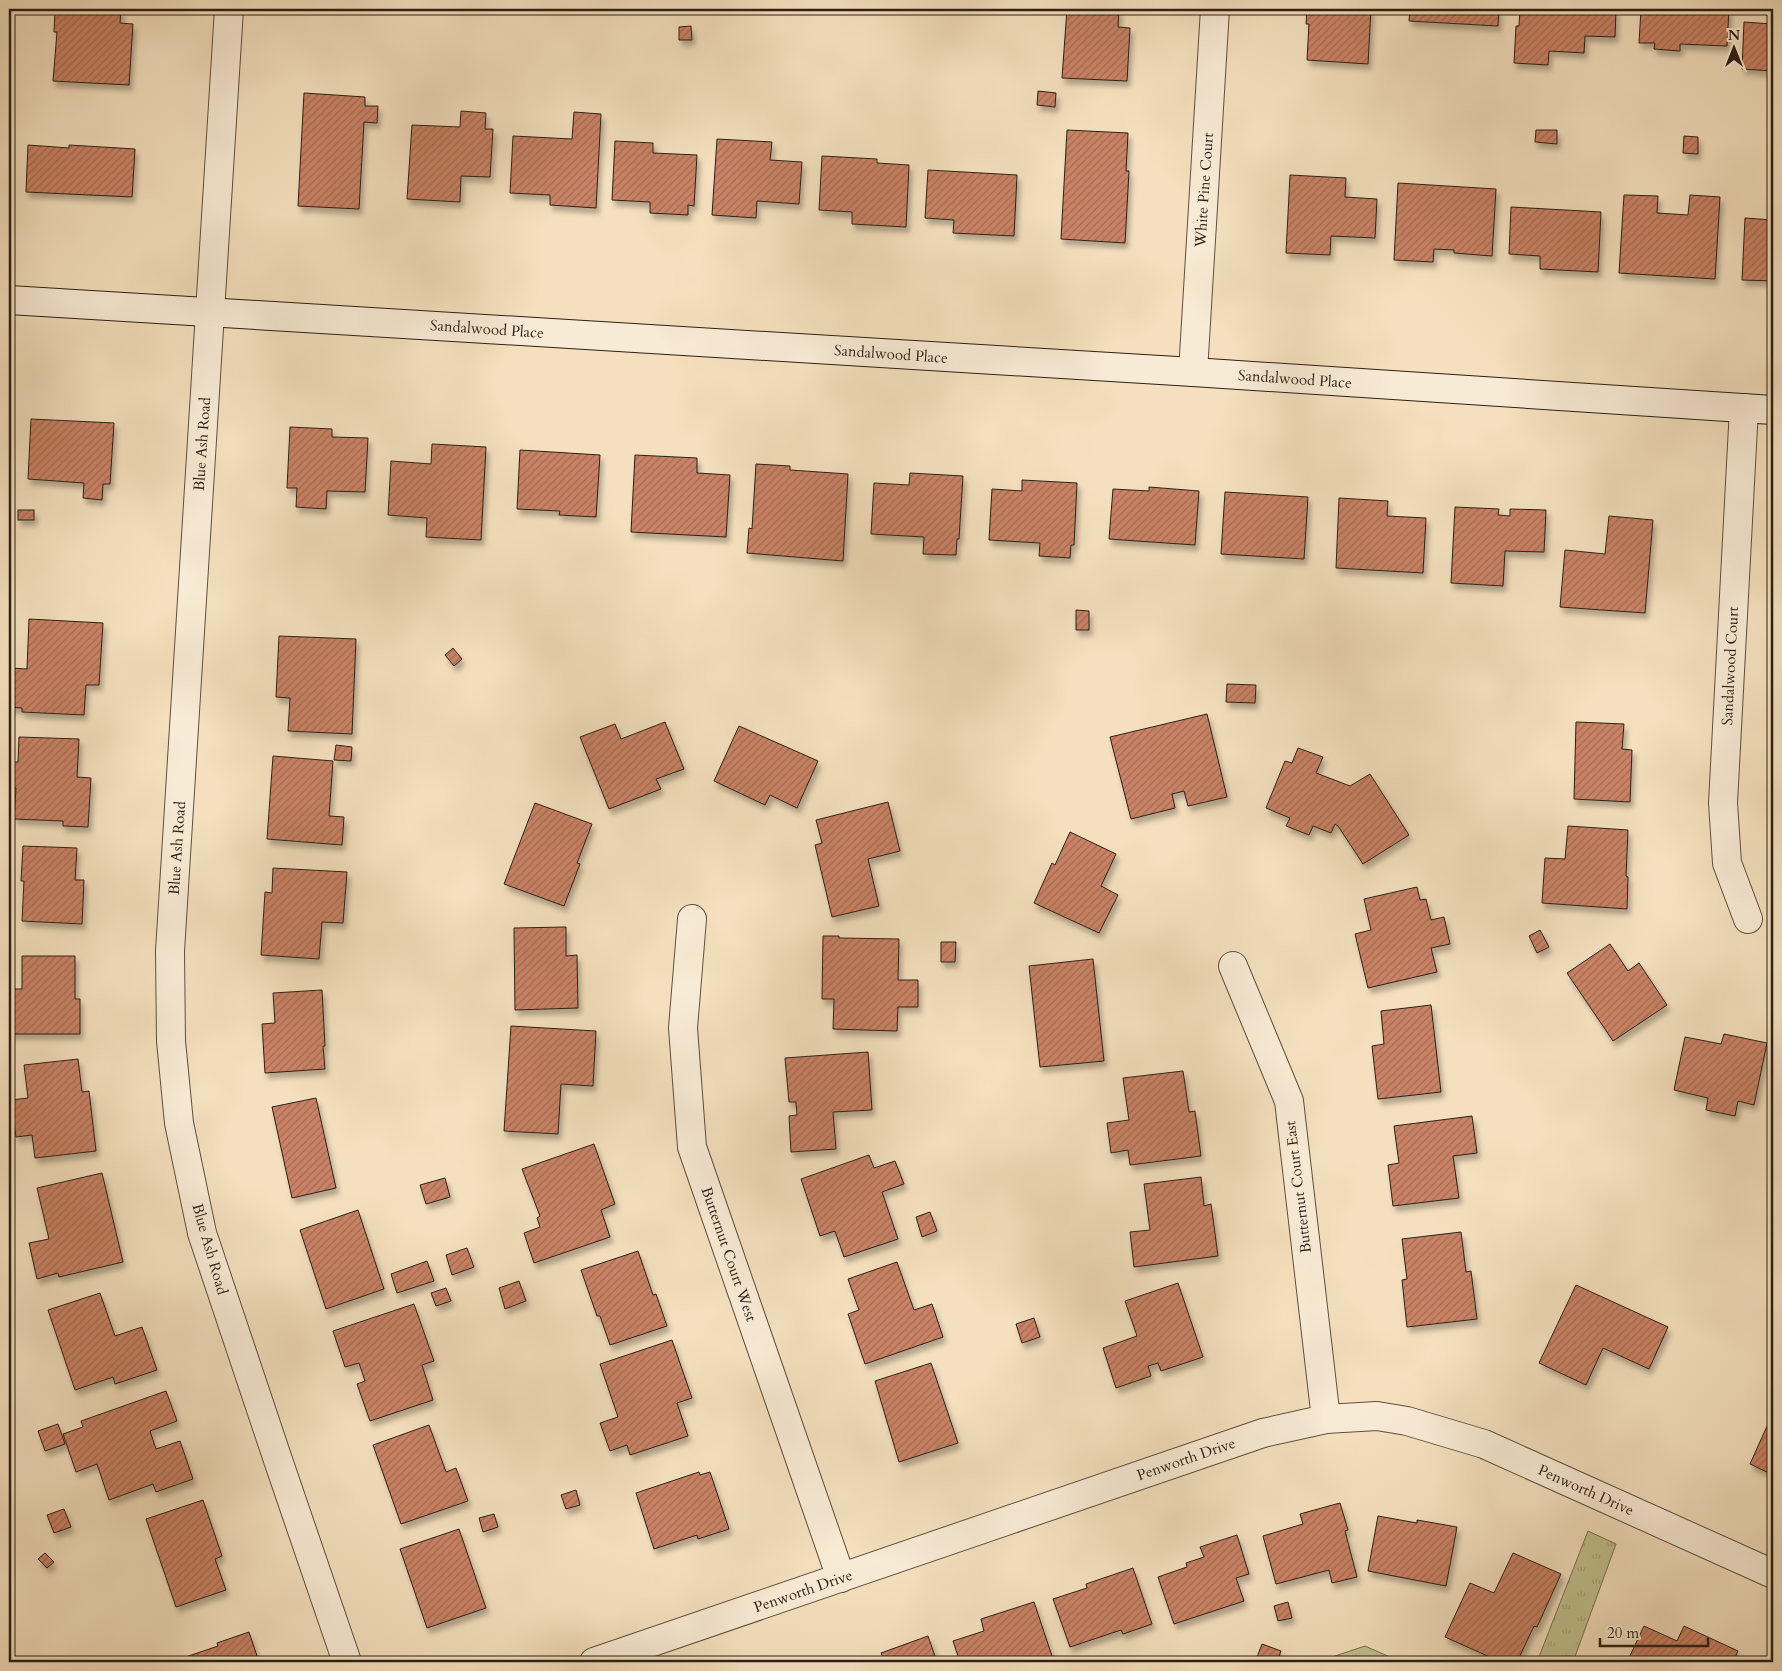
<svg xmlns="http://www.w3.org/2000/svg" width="1782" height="1671" font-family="Cardo,serif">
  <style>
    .park { fill: url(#park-tufts); stroke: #767051 }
    .building { fill: url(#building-hatch); stroke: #2d1f14; filter: url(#shadow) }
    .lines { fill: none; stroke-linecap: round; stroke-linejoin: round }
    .street-casing { stroke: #5f4f3e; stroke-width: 30 }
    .secondary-casing { stroke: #2d1f14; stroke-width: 30 }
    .street { stroke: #f8ebd5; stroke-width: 28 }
    .secondary { stroke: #f8ebd5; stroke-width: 28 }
    .labels { text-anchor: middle; stroke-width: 4.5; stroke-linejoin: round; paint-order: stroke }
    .street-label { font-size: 15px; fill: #2d1f14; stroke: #f8ebd5 }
  </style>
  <defs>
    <pattern id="park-tufts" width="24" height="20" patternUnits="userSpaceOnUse" patternTransform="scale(1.25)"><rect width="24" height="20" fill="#c0c18e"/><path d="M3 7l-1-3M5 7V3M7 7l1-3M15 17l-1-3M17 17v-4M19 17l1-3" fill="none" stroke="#a5a57a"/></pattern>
    <pattern id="building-hatch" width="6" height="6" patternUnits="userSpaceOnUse" patternTransform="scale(1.25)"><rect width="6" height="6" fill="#ca8366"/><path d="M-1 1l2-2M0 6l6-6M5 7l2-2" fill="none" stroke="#a46b53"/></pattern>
    <filter id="shadow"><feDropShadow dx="3" dy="5.5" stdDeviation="2.5" flood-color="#0004"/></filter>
  </defs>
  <rect width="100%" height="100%" fill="#f4e0be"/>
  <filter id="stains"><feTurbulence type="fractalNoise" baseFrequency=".004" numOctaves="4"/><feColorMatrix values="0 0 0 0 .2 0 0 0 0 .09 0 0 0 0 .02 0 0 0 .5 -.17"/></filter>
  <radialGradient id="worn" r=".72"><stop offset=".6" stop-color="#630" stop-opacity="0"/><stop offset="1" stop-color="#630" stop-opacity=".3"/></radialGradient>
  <g class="park">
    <polygon points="1588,1531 1616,1544 1573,1662 1537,1662"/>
    <polygon points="1365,1646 1401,1662 1317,1662"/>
  </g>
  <g class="building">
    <polygon points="55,9 121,9 120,23 133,24 129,85 53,81 57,32 54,32"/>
    <polygon points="1067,9 1119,9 1118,27 1130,28 1127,81 1062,78"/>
    <polygon points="1307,9 1371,9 1368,64 1307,60 1309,24 1306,24"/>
    <polygon points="1410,9 1499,9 1498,26 1409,21"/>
    <polygon points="1520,9 1616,9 1615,37 1585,36 1584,53 1549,51 1548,65 1514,63 1516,26 1519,26"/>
    <polygon points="1641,9 1729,9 1727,46 1680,44 1680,51 1654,49 1655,43 1639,43"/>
    <polygon points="1773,11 1773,71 1742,69 1744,22 1772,24"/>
    <polygon points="691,26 692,40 679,40 679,27"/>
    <polygon points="1038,91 1056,93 1055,107 1037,105"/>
    <polygon points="304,93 365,97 365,106 378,106 377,123 364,122 359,209 298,206"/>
    <polygon points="461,111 486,113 485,129 493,129 490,177 461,176 460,202 407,199 412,125 460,127"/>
    <polygon points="574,112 601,114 596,208 550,205 550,195 510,193 513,136 572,139"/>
    <polygon points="1067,130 1128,133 1126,171 1129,171 1125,243 1061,239"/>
    <polygon points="1536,130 1557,130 1557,144 1535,142"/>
    <polygon points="1684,136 1698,137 1698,154 1683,153"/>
    <polygon points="717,139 772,142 770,160 802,162 799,204 757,201 756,218 712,215"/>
    <polygon points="615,141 653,143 653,153 697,155 694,206 688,205 688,215 650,213 650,202 612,200"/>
    <polygon points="28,145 69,148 69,145 135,149 132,197 26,192"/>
    <polygon points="822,156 877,159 877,163 909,165 906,227 852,224 852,212 819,210"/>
    <polygon points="928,170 1017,175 1014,236 953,233 954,220 925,218"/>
    <polygon points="1290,175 1346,178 1345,197 1377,199 1375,238 1331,236 1330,255 1286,253"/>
    <polygon points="1398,183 1496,189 1492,256 1454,253 1454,250 1434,249 1433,262 1394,260"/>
    <polygon points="1624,195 1658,196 1657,213 1688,215 1690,195 1720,197 1715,279 1619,273"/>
    <polygon points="1511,207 1601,212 1598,272 1540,269 1540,256 1509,254"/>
    <polygon points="1745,218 1773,220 1773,281 1742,280"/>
    <polygon points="31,419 114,423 110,484 103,484 102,500 83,498 84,483 28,479"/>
    <polygon points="290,427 332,429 332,437 368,438 365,492 327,491 326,509 296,507 297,488 287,488"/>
    <polygon points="432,444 486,447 481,540 426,537 427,518 388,515 391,461 431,464"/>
    <polygon points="520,450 600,455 596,517 559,515 560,511 517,509"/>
    <polygon points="635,455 697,458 697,473 730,475 726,537 631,532"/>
    <polygon points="756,464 790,466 790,470 848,474 843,561 747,553 749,528 752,529"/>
    <polygon points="910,473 963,476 959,539 957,539 956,555 923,554 924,537 871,534 874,483 909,485"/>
    <polygon points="1022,480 1077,483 1074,545 1071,545 1070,558 1039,556 1040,543 989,540 992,489 1022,491"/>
    <polygon points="1149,487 1199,491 1195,545 1109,539 1113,489 1149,491"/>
    <polygon points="1225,492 1308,497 1304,559 1221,554"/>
    <polygon points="1339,498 1388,501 1387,516 1426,518 1423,573 1336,568"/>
    <polygon points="1455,507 1499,509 1498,515 1510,516 1510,509 1546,510 1544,552 1505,551 1503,586 1451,583"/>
    <rect x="18" y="510" width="16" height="10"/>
    <polygon points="1609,516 1653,520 1645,613 1560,607 1565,550 1605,554"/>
    <polygon points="1076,610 1089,611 1089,630 1076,630"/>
    <polygon points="29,619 103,623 99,685 86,685 84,715 22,712 22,708 9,707 11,668 27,669"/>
    <polygon points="279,636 356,639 352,734 288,731 290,698 276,697"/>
    <polygon points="453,648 462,659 454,666 445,655"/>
    <polygon points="1227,684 1256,685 1255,703 1226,702"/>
    <polygon points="1207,714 1227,797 1188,806 1184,791 1172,794 1175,808 1131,819 1110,737"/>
    <polygon points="665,722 684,769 656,779 661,789 609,809 580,737 615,724 621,739"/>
    <polygon points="1576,722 1624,724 1622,749 1632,750 1630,802 1574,799"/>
    <polygon points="739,726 818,761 797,808 770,795 765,805 714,781"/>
    <polygon points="19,737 79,739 77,777 91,778 88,827 63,826 63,821 14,819 16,788 9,788 9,762 18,762"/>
    <polygon points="336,745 352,747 351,761 334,760"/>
    <polygon points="1298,748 1323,757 1316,773 1350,786 1370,774 1409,835 1363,864 1338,826 1335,824 1331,833 1313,826 1309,835 1286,826 1290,818 1266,808 1285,761 1292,763"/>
    <polygon points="273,756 333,761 329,816 344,817 342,845 267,839"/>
    <polygon points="888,802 900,851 868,859 879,906 832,917 815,845 822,843 816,820"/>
    <polygon points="535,803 592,824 577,863 580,864 564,906 504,884"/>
    <polygon points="1568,826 1628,830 1626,876 1628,877 1627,909 1542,903 1545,858 1565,859"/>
    <polygon points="1070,832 1116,854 1101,886 1118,895 1099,933 1034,903 1052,863 1055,865"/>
    <polygon points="23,846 77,848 75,880 84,880 82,924 22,921 24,881 21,881"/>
    <polygon points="273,868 347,872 343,923 322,922 319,959 261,955 265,892 272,893"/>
    <polygon points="1417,887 1420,900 1426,899 1431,920 1444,917 1450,944 1431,948 1437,972 1368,988 1355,934 1371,930 1364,899"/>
    <polygon points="566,927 566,956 577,955 578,1008 515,1010 514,928"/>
    <polygon points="1540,930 1549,947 1537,953 1529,936"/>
    <polygon points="823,936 839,936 839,938 899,939 898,980 918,980 918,1007 898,1007 897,1031 833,1029 834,999 822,999"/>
    <polygon points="941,942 956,942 955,962 941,962"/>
    <polygon points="1610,944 1628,971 1639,963 1667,1005 1613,1041 1567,973"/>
    <polygon points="22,956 75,956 75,999 80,999 80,1034 9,1034 9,989 22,989"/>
    <polygon points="1093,959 1104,1061 1040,1067 1029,966"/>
    <polygon points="322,990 325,1046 323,1046 325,1069 265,1073 262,1024 275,1023 273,993"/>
    <polygon points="1431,1005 1441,1092 1378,1099 1372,1046 1384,1044 1381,1011"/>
    <polygon points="511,1026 596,1031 593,1086 561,1084 558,1134 504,1131"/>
    <polygon points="1724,1034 1767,1043 1754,1105 1738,1101 1735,1116 1706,1110 1708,1098 1674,1090 1685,1037 1721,1044"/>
    <polygon points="868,1052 872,1110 833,1112 836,1149 791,1152 789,1116 797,1115 796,1102 789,1102 785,1058"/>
    <polygon points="78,1059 82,1092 89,1091 96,1151 35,1158 32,1135 16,1137 11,1100 28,1098 24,1065"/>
    <polygon points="1183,1071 1189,1112 1195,1111 1201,1156 1130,1165 1128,1150 1111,1153 1107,1123 1129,1120 1123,1078"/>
    <polygon points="316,1098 336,1188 292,1198 272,1107"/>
    <polygon points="1472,1116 1477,1153 1453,1156 1459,1198 1393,1206 1388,1165 1399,1163 1394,1126"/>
    <polygon points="594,1144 615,1204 601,1210 610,1237 534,1263 524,1233 540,1227 537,1218 540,1216 522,1169"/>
    <polygon points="869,1155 874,1168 895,1161 904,1184 882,1192 898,1239 844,1257 835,1231 820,1236 801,1179"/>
    <polygon points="102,1173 123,1262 59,1277 58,1273 37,1279 29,1243 49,1239 37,1188"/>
    <polygon points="1201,1177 1204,1206 1211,1204 1218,1256 1134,1267 1130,1232 1150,1230 1144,1184"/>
    <polygon points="445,1178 450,1197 426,1204 420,1185"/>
    <polygon points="358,1210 384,1289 326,1309 300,1230"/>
    <polygon points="930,1212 937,1231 922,1237 916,1217"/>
    <polygon points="1461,1232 1466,1272 1471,1271 1477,1319 1407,1327 1402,1280 1407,1279 1402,1239"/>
    <polygon points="467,1248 474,1267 452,1275 446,1255"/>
    <polygon points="638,1251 653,1295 656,1294 667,1326 610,1345 600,1316 597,1316 581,1270"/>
    <polygon points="427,1261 434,1281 397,1293 391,1274"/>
    <polygon points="897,1262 914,1310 932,1304 943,1337 865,1364 848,1314 859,1310 848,1279"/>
    <polygon points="519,1281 526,1301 505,1309 499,1288"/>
    <polygon points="1178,1283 1203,1357 1161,1371 1158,1363 1148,1366 1151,1376 1116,1388 1103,1348 1137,1336 1125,1301"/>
    <polygon points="1576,1285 1668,1327 1649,1369 1603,1348 1586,1385 1539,1363"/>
    <polygon points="446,1288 451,1301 436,1306 431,1293"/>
    <polygon points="100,1293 115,1336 142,1327 157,1370 115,1384 113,1377 75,1390 48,1310"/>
    <polygon points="414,1304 434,1361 422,1365 433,1400 370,1421 357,1384 365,1381 359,1363 345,1367 333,1331"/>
    <polygon points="1034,1318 1040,1337 1022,1343 1016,1324"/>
    <polygon points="672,1340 692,1398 677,1403 688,1436 630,1455 627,1445 610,1451 600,1423 618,1417 600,1364"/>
    <polygon points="931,1363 958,1443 899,1462 875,1381"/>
    <polygon points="166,1391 177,1421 150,1431 156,1449 180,1441 193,1479 156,1492 153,1484 109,1500 97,1464 76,1472 63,1434 83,1427 81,1421"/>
    <polygon points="1772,1415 1773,1416 1773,1475 1750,1464"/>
    <polygon points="58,1424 65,1444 45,1451 38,1431"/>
    <polygon points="429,1425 446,1472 456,1468 468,1501 401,1524 373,1445"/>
    <polygon points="699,1472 700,1475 710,1472 729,1529 698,1539 697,1535 654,1549 636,1493"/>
    <polygon points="576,1490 580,1505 566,1509 561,1495"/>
    <polygon points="203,1500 222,1556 215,1559 226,1590 176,1607 146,1519"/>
    <polygon points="1340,1503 1348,1530 1345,1531 1357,1577 1332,1583 1329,1570 1276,1584 1263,1536 1303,1524 1300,1514"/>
    <polygon points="64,1509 71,1527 54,1533 47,1515"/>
    <polygon points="494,1514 498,1527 483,1532 479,1518"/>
    <polygon points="1378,1516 1417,1523 1417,1520 1457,1527 1446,1586 1368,1571"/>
    <polygon points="459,1529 486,1608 427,1628 400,1549"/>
    <polygon points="1237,1535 1249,1574 1236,1578 1244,1601 1174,1624 1158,1577 1187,1567 1186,1563 1204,1557 1200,1547"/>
    <polygon points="45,1553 54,1562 47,1568 38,1559"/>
    <polygon points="1513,1553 1561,1574 1537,1627 1534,1626 1517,1662 1501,1662 1445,1637 1470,1583 1494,1593"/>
    <polygon points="1133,1568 1152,1624 1123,1634 1121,1630 1070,1647 1053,1599 1087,1588 1086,1584"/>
    <polygon points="1034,1602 1054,1662 960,1662 953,1641 984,1631 981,1619"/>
    <polygon points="1288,1602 1292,1618 1278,1621 1274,1606"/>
    <polygon points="1644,1626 1677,1641 1684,1626 1738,1651 1733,1662 1627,1662"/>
    <polygon points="249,1632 259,1662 171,1662 218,1646 217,1643"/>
    <polygon points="928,1636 937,1662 885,1662 881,1653"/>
    <polygon points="1262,1644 1281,1651 1277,1662 1268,1662 1257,1657"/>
  </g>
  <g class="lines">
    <g class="street-casing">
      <g id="street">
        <polyline points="229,9 170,951 171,1041 179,1123 202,1233 278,1460 347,1662"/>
        <polyline points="1193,372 1215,9"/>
        <polyline points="1744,408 1723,803 1727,863 1748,919"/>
        <polyline points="692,919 683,1028 692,1147 841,1578"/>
        <polyline points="1233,966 1289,1101 1326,1419"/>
        <polyline points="594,1662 1263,1433 1326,1419 1377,1416 1407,1421 1484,1444 1773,1574"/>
      </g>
    </g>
    <g class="secondary-casing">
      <polyline id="secondary" points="9,300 1193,372 1773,410"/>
    </g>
    <use href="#street" class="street"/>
    <use href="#secondary" class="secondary"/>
  </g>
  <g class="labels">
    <g class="street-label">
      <text transform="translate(1204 190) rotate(-86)" y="5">White Pine Court</text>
      <text transform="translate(487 329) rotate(4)" y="5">Sandalwood Place</text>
      <text transform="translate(891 354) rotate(4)" y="5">Sandalwood Place</text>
      <text transform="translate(1295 379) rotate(4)" y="5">Sandalwood Place</text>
      <text transform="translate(202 444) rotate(-86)" y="5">Blue Ash Road</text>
      <text transform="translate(1730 666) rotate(-87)" y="5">Sandalwood Court</text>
      <text transform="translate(177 848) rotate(-86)" y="5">Blue Ash Road</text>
      <text transform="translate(1298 1187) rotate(-97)" y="5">Butternut Court East</text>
      <text transform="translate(210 1249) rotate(74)" y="5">Blue Ash Road</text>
      <text transform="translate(729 1254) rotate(71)" y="5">Butternut Court West</text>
      <text transform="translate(1186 1459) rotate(-19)" y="5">Penworth Drive</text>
      <text transform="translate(1586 1490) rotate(24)" y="5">Penworth Drive</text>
      <text transform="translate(803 1591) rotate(-19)" y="5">Penworth Drive</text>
    </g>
  </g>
  <rect width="1782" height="1671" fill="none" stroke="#f4e0be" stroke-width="30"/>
  <rect x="10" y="10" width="1762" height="1651" fill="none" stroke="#2d1f14" stroke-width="2.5"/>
  <rect x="15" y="15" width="1752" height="1641" fill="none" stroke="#2d1f14"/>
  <g transform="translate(1734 48)" stroke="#f8ebd5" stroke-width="4" paint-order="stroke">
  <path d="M0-4L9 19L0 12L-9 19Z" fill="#2d1f14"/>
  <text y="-8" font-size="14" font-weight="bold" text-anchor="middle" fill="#2d1f14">N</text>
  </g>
  <path d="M1600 1638v8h108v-8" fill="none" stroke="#2d1f14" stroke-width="2.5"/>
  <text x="1607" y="1638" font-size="15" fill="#2d1f14" stroke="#f8ebd5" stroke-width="4" paint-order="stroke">20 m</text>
  <rect width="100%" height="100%" filter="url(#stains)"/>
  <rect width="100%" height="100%" fill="url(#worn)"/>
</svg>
